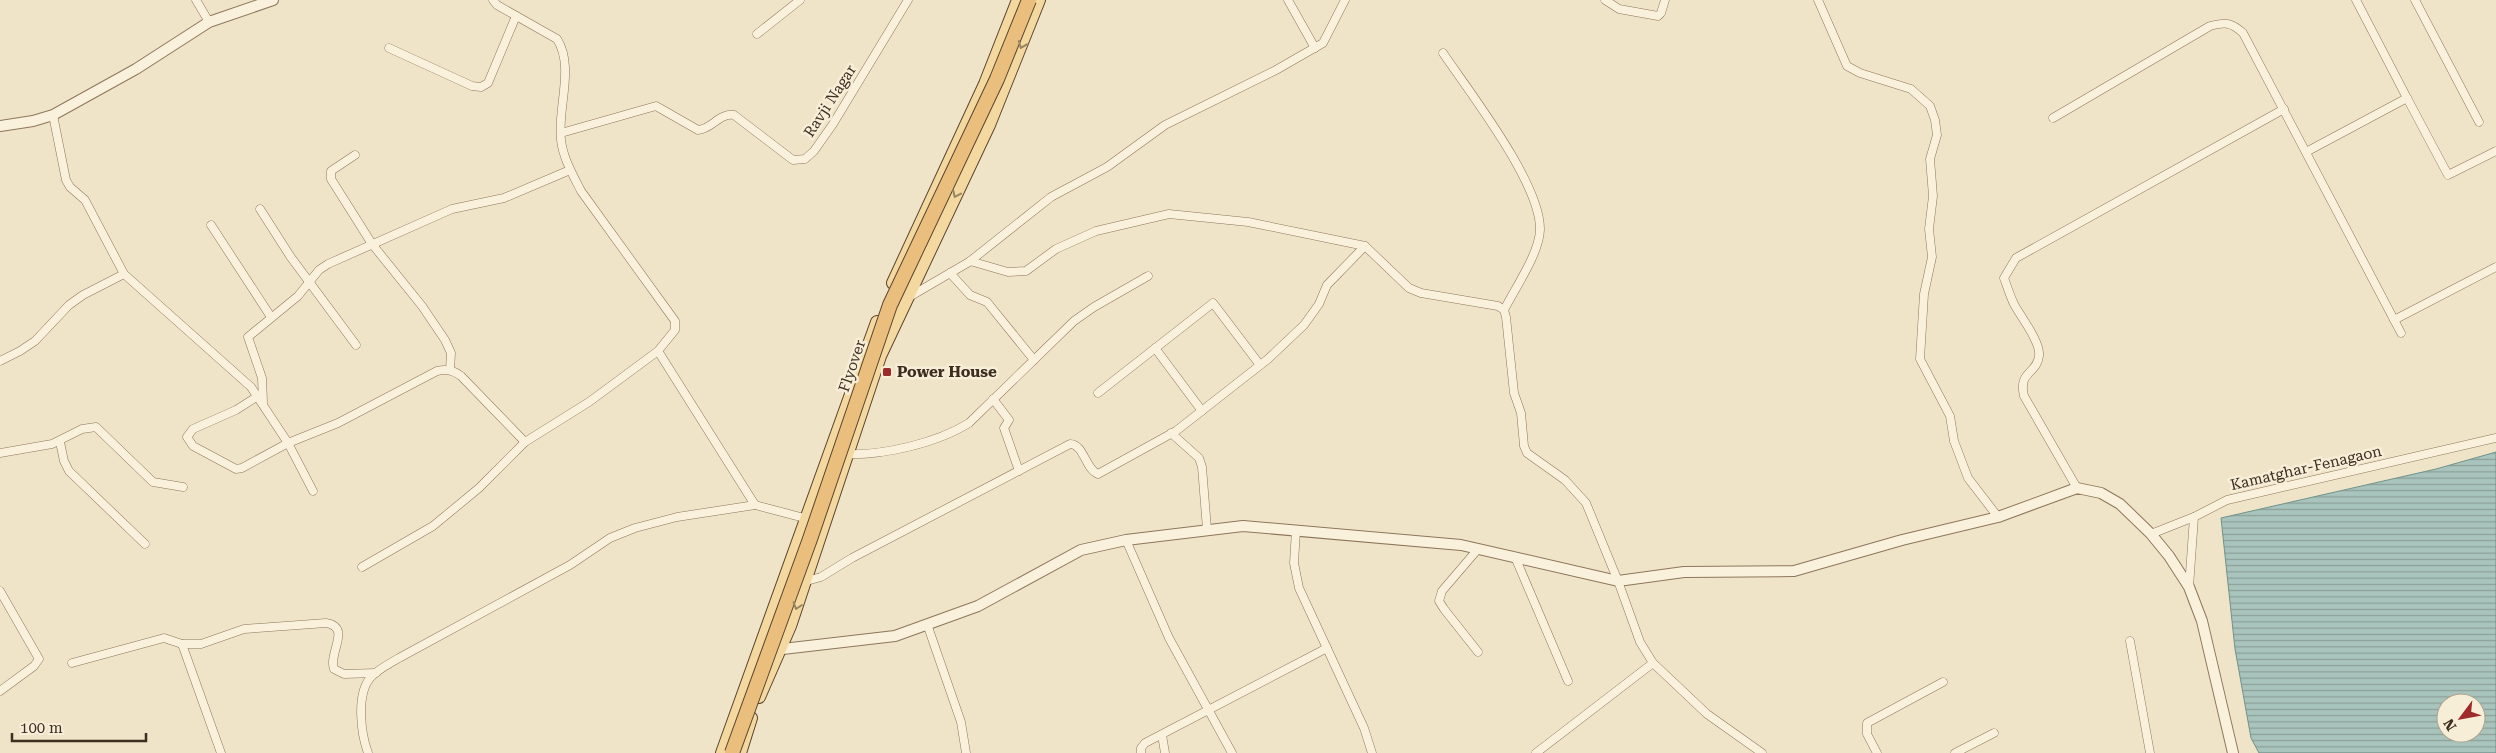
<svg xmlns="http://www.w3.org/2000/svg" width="2496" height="753" font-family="'Roboto Serif',serif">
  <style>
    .water { fill: url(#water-rules); stroke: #6f938a; fill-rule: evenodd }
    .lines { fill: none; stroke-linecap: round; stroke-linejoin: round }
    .minor-casing { stroke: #8d765c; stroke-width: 9 }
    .tertiary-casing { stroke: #8d765c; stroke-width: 12 }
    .primary-casing { stroke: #5b4430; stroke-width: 14 }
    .minor { stroke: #faf1dc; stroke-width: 8 }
    .tertiary { stroke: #faf1dc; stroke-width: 10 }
    .primary { stroke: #f3d9a0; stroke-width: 12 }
    .trunk-bridge-casing { stroke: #5b4430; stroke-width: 16; stroke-linecap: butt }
    .trunk-bridge { stroke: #eabe7c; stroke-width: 14 }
    .oneway { stroke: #988460 }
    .poi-dot { fill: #9e2a2b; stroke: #f7eed8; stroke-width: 2 }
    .labels { text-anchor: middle; stroke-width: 5; stroke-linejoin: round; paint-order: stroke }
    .street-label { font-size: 15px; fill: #3d2e20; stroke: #f7eed8 }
    .poi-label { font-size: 15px; font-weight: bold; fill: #3d2e20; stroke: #f7eed8; text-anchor: start }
  </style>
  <defs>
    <pattern id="water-rules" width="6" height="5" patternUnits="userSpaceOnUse" patternTransform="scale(1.25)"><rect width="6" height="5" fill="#a9c4bc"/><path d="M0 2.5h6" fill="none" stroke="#8ba098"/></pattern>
  </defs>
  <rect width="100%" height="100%" fill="#f0e4c8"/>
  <path class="water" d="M2496,452V753H2259L2251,738L2235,649L2221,518L2436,469ZM2446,703H2476V733H2446Z"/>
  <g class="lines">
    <g class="minor-casing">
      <g id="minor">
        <polyline points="196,0 209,22"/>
        <polyline points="1288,0 1315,48"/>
        <polyline points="1605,0 1619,9 1658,16 1661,13 1665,0"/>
        <polyline points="1818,0 1847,66 1860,73 1911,89 1930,106 1935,120 1937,135 1930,159 1933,196 1929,229 1932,257 1924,294 1920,359 1950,416 1954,441 1968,478 1998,517"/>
        <polyline points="2415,0 2479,122"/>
        <polyline points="757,34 800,0"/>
        <polyline points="389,48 472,86 481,87 488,83 516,16"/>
        <path d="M1443,53C1470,93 1541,184 1540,230C1539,254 1515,288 1504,310"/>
        <polyline points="2407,98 2448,175 2496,151"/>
        <path d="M53,115L66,180L70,187L85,200L124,274L251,387L288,443L338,423L437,371C447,369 453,370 461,376L525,442L589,402L658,351L675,330V321L581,191C573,175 563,158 561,140C557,109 575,67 557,39L497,5L493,0"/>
        <path d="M2053,118L2210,26C2225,22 2231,22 2243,33L2401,333"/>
        <path d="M561,133L656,106L698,130C712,129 719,113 734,115L793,160L805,159L814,151L833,124L908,0"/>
        <polyline points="2306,152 2407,98 2356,0"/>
        <polyline points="355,155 331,171 331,179 372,244 422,306 445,340 451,353 450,370"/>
        <polyline points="260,209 290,256 356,345"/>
        <polyline points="211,225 271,317"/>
        <polyline points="970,261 1008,272 1026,271 1056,249 1096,231 1169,214 1248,222 1365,246 1409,288 1421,293 1498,306 1504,310 1506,317 1514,393 1521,413 1524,446 1527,453 1565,480 1586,503 1618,581 1640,642 1653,663 1707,714 1762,753"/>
        <polyline points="950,273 970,295 987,302 1034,360"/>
        <polyline points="909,297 969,262 1051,197 1107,167 1165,125 1276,70 1323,43 1345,0"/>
        <polyline points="2394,320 2496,267"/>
        <polyline points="1155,348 1202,411"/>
        <polyline points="658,351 755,505 808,519"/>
        <polyline points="0,361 20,351 35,341 69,305 83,295 124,274"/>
        <polyline points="1098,393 1213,303 1260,365"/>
        <polyline points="258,396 236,410 193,429 187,437 193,446 236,469 242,468 288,443 313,491"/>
        <polyline points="993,399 1009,420 1004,428 1019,471"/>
        <polyline points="263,402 262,378 248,337 298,296 319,270 328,264 452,209 504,198 570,170"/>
        <polyline points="1171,433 1199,458 1202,467 1207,529"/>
        <polyline points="60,442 64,461 69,471 145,544"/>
        <polyline points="0,453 52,444 82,429 96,427 153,482 183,487"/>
        <path d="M844,454C882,456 937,443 969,423L1074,321L1094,307L1148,276"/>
        <path d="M2077,488L2024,396C2018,371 2037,374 2039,356C2041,342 2020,316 2014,304C2010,296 2007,286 2004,278L2016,258L2284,109"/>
        <polyline points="1296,530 1294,563 1299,588 1364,728 1372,753"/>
        <polyline points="2151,534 2194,517"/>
        <polyline points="1126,540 1169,638 1232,753"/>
        <polyline points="1478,549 1442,591 1439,601 1444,609 1478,652"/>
        <polyline points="1515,557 1568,681"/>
        <polyline points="362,567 433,526 479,488 525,442"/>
        <path d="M803,582L821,577L852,558L1070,444C1084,444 1085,469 1098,474L1176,431L1268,359L1304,325L1319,304L1327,285L1365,246"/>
        <polyline points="2189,587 2194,517 2227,500 2496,438"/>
        <polyline points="0,591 39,659 34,666 0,691"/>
        <polyline points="927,624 961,722 966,753"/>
        <polyline points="2130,641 2150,753"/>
        <polyline points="182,644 221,753"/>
        <path d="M72,663L164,638L182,644H201L244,629L326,623C352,627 328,653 334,669L344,674L376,673"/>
        <polyline points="1162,735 1165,753"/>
        <path d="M368,753C361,734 356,695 370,678C378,669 389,664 399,658L570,565L610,538L635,528L677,517L755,505"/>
        <polyline points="1141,753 1141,748 1145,743 1327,648"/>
        <polyline points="1536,753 1653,663"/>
        <polyline points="1877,753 1867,734 1867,723 1943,682"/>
        <polyline points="1955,753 1994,733"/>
      </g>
    </g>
    <g class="tertiary-casing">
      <g id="tertiary">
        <polyline points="0,126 33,121 53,115 136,69 209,22 273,0"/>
        <polyline points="774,650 895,636 978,606 1081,550 1126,540 1243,526 1461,545 1618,581 1684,572 1794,571 1902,540 1998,517 2077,488 2101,493 2120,504 2151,534 2169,556 2189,587 2202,621 2233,753"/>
      </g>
    </g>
    <g class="primary-casing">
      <g id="primary">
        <polyline points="893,283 985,84 1018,0"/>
        <polyline points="759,697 790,626 880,356 989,125 1039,0"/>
        <polyline points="722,753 877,322"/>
        <polyline points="740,753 751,718"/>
      </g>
    </g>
    <use href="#minor" class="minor"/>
    <use href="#tertiary" class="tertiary"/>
    <use href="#primary" class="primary"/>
    <g class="trunk-bridge-casing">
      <polyline id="trunk-bridge" points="732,753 810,539 890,305 997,79 1029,0"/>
    </g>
    <use href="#trunk-bridge" class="trunk-bridge"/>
  </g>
  <defs><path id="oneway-chevron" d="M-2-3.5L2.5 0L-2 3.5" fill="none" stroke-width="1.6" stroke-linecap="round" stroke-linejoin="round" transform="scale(1.25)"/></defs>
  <g class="oneway">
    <use href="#oneway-chevron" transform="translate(1022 45) rotate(112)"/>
    <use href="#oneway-chevron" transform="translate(956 194) rotate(115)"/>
    <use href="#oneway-chevron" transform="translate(797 606) rotate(108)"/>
  </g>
  <rect class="poi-dot" x="882" y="367" width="10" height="10" rx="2.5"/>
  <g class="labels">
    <g class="street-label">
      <text transform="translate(830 101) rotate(-57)" y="5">Ravji Nagar</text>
      <text transform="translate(852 366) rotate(-71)" y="5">Flyover</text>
      <text transform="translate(2306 468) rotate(-13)" y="5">Kamatghar-Fenagaon</text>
    </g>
    <g class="poi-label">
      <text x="897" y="377">Power House</text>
    </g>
  </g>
  <g transform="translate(2461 718) rotate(238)"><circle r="24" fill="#f7eed8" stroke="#ada18e"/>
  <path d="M0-4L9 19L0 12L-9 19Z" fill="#9e2a2b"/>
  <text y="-8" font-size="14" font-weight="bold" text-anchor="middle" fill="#3d2e20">N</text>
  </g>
  <path d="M12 733v8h134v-8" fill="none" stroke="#3d2e20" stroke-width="2.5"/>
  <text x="20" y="733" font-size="15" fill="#3d2e20" stroke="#f7eed8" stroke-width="4" paint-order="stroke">100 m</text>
</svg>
